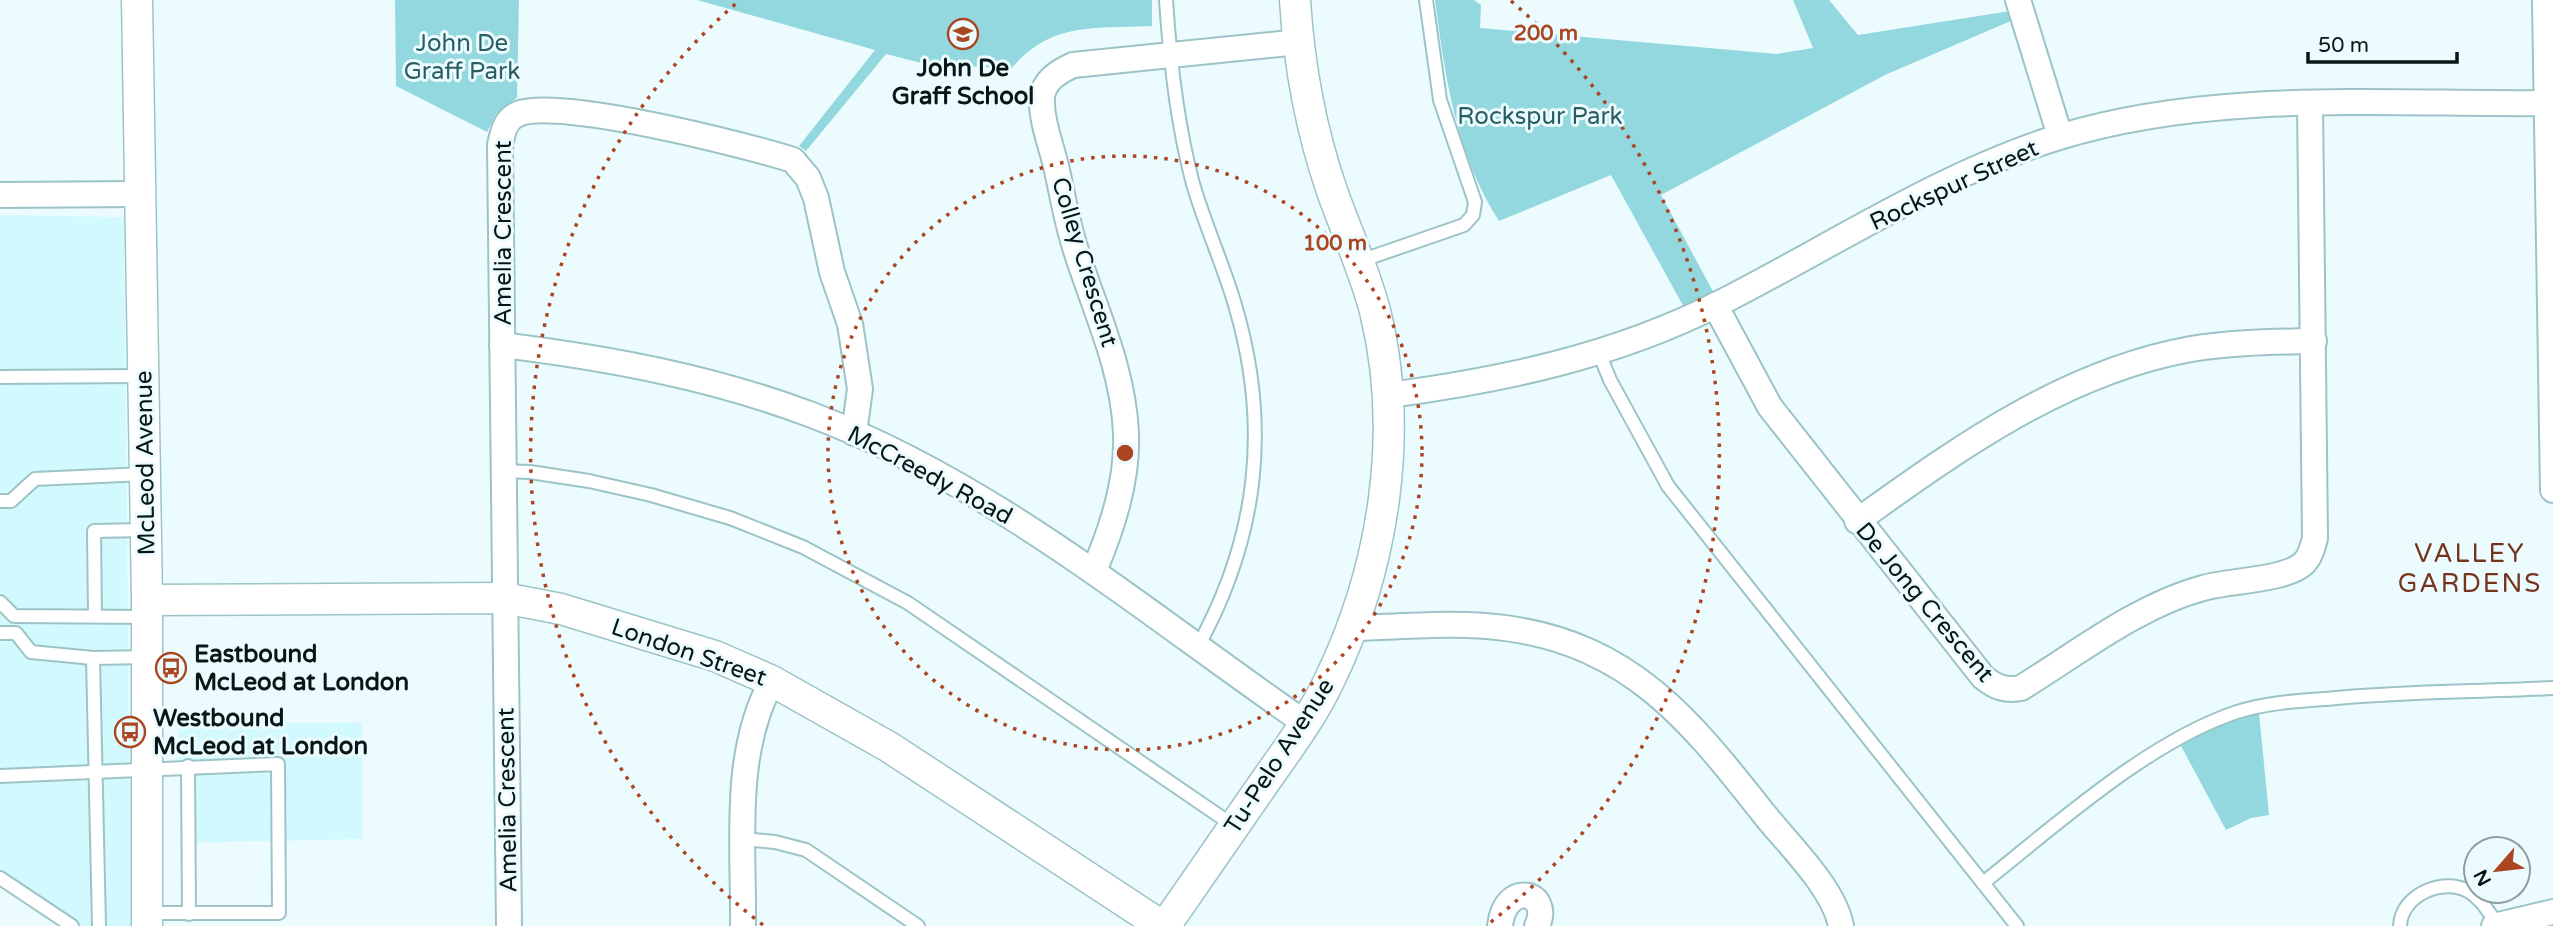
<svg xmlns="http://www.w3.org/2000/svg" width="2553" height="926" font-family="'Varela Round',sans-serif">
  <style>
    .built { fill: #d2fafe }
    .green { fill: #93d8de }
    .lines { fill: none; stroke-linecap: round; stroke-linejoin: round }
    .service-casing { stroke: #9cc4c7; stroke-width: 16 }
    .minor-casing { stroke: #9cc4c7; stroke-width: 28 }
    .tertiary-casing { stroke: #9cc4c7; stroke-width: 33 }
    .service { stroke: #fff; stroke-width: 12 }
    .minor { stroke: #fff; stroke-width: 24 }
    .tertiary { stroke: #fff; stroke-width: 30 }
    .ring { fill: none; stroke: #ac4521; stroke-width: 3.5; stroke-dasharray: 3.5 7 }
    .labels { text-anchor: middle; stroke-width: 6; stroke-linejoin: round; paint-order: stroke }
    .park-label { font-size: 24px; fill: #285e63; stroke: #ecfcfe }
    .poi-label { font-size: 24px; font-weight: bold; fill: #071617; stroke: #ecfcfe; text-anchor: start }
    .street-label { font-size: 24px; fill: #071617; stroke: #ecfcfe }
    .neighbourhood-label { font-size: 26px; letter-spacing: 2px; fill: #76341d; stroke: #ecfcfe }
    .centre { fill: #ac4521; stroke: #ecfcfe; stroke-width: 3.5 }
    .ring-label { font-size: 21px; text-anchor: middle; font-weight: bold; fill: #ac4521; stroke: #ecfcfe; stroke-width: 6; stroke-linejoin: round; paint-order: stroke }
  </style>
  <rect width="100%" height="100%" fill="#ecfcfe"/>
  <g class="built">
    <polygon points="0,215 124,217 131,926 69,926 0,878"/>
    <polygon points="362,722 362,839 181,843 178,725"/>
  </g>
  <g class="green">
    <polygon points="395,0 519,0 517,98 496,114 487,132 396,86"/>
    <path d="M697,0H1152V26C1095,29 1051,21 1011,69L921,63L886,54L806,151L799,146L875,50Z"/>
    <path d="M1435,0H1474L1481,5L1480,28L1777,54L1813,48L1793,0H1829L1858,35L2010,11L2013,20L1885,75L1661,195L1716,297L1686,311L1611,175L1499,221C1456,154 1445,77 1435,0Z"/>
    <polygon points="2259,713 2269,815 2251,818 2226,830 2180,744 2218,725"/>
  </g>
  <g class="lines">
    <g class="service-casing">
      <g id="service">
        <path d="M1166,0C1170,62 1177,124 1193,184C1205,225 1223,264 1235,305C1271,426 1258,538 1197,648"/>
        <polyline points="1360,261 1464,225 1473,215 1475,202 1440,100 1426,0"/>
        <polyline points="1599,353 1610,380 1668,486 2017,926"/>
        <polyline points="0,377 143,376"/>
        <polyline points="504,471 530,472 589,481 651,495 730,518 803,547 908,603 1234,826"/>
        <polyline points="0,501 11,501 35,479 145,474"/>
        <polyline points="0,602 14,616 147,617"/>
        <polyline points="95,616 94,531 145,530"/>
        <polyline points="0,633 16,633 31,652 93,658 147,657"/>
        <polyline points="93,658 99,926"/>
        <polyline points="188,766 189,914"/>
        <polyline points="0,776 278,764 279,913 148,913"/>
        <polyline points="744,839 775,842 806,850 918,926"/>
        <polyline points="0,878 72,926"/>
        <path d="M1983,883C2056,825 2149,741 2237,712C2265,703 2296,701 2326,699C2402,691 2477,692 2553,688"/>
        <path d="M2400,926C2401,895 2443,877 2468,891C2481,898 2489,913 2498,925"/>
      </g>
    </g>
    <g class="minor-casing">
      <g id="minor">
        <polyline points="2018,0 2060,136"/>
        <polyline points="2545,0 2553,490"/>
        <polyline points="0,195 139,194"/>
        <path d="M1715,305L1770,407L1983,677C1995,687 2005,691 2021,688C2078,653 2137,606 2203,588C2229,580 2287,581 2305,562C2311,555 2313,546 2315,538L2310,104"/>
        <path d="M502,345C608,358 711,377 812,415C994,484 1147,614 1305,723"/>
        <path d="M1389,395C1503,380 1615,356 1718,304C1827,249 1944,172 2059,137C2214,89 2392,105 2553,103"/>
        <path d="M1857,521C1959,448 2064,372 2191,349C2232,342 2273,342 2314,341"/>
        <path d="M1094,571C1112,528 1128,481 1126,433C1123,365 1093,307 1074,244C1066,218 1062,192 1056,166C1051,145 1041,120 1042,98C1043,81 1058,72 1073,65L1299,42"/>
        <path d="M1352,628C1402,627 1455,621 1505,628C1631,645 1690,720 1764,814C1788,844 1834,888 1841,926"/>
        <path d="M509,926L500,145C503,132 505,119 518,114C556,97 746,145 793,160L808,178L816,198L832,272L850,324L860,389L854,433"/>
        <path d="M743,926C744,846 732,753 772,681"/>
        <path d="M1500,926C1505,879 1553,892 1537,926"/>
        <polyline points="2494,926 2553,912"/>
      </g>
    </g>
    <g class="tertiary-casing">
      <g id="tertiary">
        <polyline points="137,0 147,600 147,926"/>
        <polyline points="147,600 504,598 561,609 715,656 772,681 889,747 1162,926"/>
        <path d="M1165,926C1198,878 1231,831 1264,783C1287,750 1312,717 1329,681C1384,568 1405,433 1375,311C1364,269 1346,231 1332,191C1311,130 1299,65 1295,0"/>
      </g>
    </g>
    <use href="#service" class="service"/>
    <use href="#minor" class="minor"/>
    <use href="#tertiary" class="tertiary"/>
  </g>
  <g class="ring">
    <circle cx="1125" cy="453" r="297"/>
    <path d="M763 925A595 595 0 0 1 739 1M1511 1A595 595 0 0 1 1487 925"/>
  </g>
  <defs>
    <g id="school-ring" transform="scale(1.575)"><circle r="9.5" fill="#ecfcfe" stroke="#ac4521" stroke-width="1.5"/><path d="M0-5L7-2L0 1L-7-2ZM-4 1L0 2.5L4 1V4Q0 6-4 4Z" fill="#ac4521"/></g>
    <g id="bus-ring" transform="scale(1.575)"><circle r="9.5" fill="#ecfcfe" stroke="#ac4521" stroke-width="1.5"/><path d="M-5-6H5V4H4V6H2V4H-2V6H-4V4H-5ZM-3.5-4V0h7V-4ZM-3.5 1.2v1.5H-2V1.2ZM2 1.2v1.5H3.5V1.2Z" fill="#ac4521"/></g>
  </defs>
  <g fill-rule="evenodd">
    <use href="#school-ring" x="963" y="34"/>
    <use href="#bus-ring" x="171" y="668"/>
    <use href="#bus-ring" x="130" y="732"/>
  </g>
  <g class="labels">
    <g class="park-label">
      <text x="462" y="51">John De<tspan x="462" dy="28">Graff Park</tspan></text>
      <text x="1540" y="124">Rockspur Park</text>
    </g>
    <g class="poi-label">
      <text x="963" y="76" text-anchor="middle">John De<tspan x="963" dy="28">Graff School</tspan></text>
      <text x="194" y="662">Eastbound<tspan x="194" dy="28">McLeod at London</tspan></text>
      <text x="153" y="726">Westbound<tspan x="153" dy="28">McLeod at London</tspan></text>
    </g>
    <g class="street-label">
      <text transform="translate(1954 185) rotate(-25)" y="8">Rockspur Street</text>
      <text transform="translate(503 233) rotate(-90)" y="8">Amelia Crescent</text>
      <text transform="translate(1085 262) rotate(73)" y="8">Colley Crescent</text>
      <text transform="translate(145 463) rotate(-91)" y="8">McLeod Avenue</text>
      <text transform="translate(930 475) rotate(28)" y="8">McCreedy Road</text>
      <text transform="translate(1925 602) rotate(50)" y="8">De Jong Crescent</text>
      <text transform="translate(689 652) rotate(19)" y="8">London Street</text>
      <text transform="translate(1279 756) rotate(-57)" y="8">Tu-Pelo Avenue</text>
      <text transform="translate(507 800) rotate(-91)" y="8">Amelia Crescent</text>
    </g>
    <g class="neighbourhood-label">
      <text x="2470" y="562">VALLEY<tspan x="2470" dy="30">GARDENS</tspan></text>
    </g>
  </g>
  <circle cx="1125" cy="453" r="10" class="centre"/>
  <g class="ring-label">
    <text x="1546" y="40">200 m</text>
    <text x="1335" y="250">100 m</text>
  </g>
  <g transform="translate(2497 870) rotate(242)"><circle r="33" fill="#ecfcfe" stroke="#90a0a2" stroke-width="2"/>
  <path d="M0-5L12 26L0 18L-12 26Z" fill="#ac4521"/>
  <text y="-10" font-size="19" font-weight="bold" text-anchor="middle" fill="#071617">N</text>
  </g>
  <path d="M2308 52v10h149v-10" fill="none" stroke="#071617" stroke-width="3.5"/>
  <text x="2318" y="52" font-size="21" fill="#071617" stroke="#ecfcfe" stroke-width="5" paint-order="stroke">50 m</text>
</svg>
